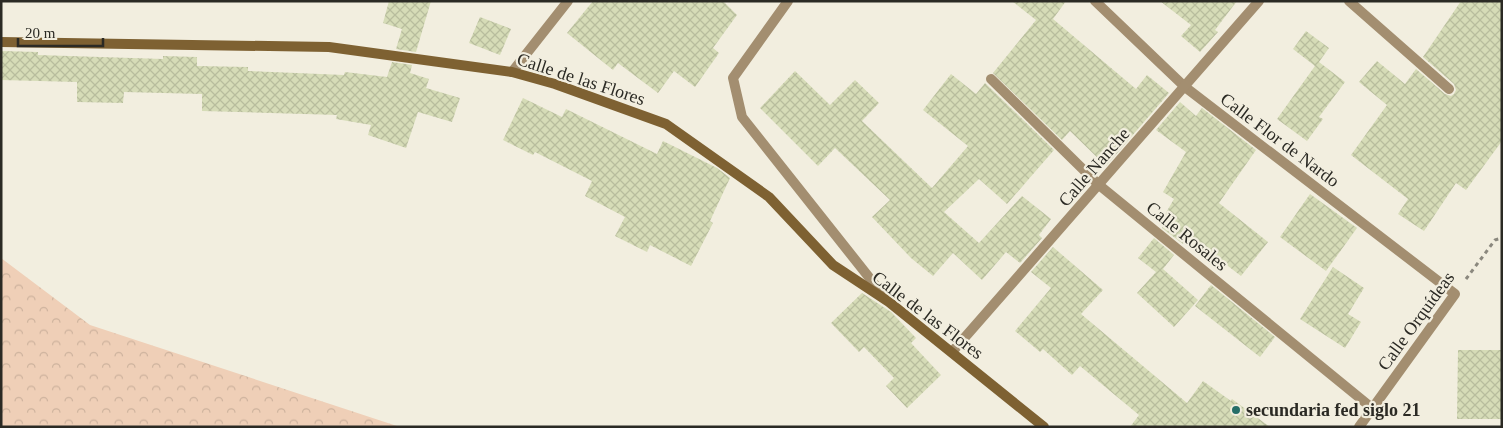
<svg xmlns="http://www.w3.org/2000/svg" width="1503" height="428" font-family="'Times New Roman',serif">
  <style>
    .forest { fill: url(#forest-crowns) }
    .building { fill: url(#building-cross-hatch) }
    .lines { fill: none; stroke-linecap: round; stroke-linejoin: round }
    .path { stroke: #8b887e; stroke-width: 3; stroke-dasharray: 4 4; stroke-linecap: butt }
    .street { stroke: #a38e70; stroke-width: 10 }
    .secondary { stroke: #7e6132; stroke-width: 10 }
    .poi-dot { fill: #256e68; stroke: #f2eedf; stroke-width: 2 }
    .labels { text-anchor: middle; stroke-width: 4.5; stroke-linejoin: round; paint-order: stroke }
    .street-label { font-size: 18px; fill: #2b2a24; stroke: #f2eedf }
    .poi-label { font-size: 18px; font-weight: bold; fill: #2b2a24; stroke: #f2eedf; text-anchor: start }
  </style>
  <defs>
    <pattern id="forest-crowns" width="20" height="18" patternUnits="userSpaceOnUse" patternTransform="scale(1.25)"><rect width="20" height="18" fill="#efcfb7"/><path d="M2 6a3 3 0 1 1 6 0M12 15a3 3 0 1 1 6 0" fill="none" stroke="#cdb29d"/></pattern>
    <pattern id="building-cross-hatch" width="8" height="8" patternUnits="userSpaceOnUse" patternTransform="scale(1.25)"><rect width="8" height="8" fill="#d6dcb7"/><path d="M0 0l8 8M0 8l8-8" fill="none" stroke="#b8bd9d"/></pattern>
  </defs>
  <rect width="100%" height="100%" fill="#f2eedf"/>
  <polygon class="forest" points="1,258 90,325 400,427 1,427"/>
  <g class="building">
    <polygon points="389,1 431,1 416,52 396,49 402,29 383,23"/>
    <polygon points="593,1 723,1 737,15 713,48 719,53 695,87 674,71 658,93 618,63 613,70 567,33"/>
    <polygon points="1012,1 1066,1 1053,19 1136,89 1147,75 1169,93 1106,166 1070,131 1062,140 993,73 1036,20"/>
    <polygon points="1160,1 1237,1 1215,30 1218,32 1200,52 1181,36 1191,25"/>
    <polygon points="1461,1 1502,1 1502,141 1466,190 1456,183 1424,231 1398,214 1408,199 1351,155 1387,105 1359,82 1377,61 1405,84 1416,69 1445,94 1451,96 1454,94 1456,90 1454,84 1423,57"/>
    <polygon points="480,17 511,29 500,55 469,43"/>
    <polygon points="1306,31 1329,48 1319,62 1345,82 1319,117 1323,119 1307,141 1277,119 1315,66 1293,49"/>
    <polygon points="1,51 38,52 38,55 163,59 163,56 197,57 197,66 248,67 248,71 344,75 345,72 387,77 392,62 412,65 410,73 429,79 426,88 460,98 452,122 418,112 406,148 368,135 371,125 336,119 337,115 202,111 202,94 124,92 123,103 77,102 77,82 1,80"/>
    <polygon points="795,71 830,105 855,80 879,103 862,121 932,188 968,146 923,110 951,74 976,94 985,83 1054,150 1007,204 979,179 944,212 979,243 1022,196 1051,219 1039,235 1042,238 1020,263 1006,252 982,280 953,253 933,276 911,258 872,217 890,200 835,148 818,166 760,108"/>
    <polygon points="523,98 562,117 566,109 657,154 663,141 717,168 730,178 710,221 713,223 691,266 650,245 647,252 615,236 625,217 585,196 592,181 535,152 533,155 503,140"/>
    <polygon points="1180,102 1196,116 1202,108 1256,150 1219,203 1268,242 1241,276 1189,236 1183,244 1162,228 1169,219 1164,216 1174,199 1163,192 1186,152 1156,130"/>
    <polygon points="1310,194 1357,228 1326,271 1280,237"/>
    <polygon points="1154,238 1174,255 1163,269 1198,300 1174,327 1137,293 1156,272 1138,258"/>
    <polygon points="1053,247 1103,290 1081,314 1187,403 1203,381 1231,401 1232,399 1270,427 1130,427 1139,415 1080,366 1072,375 1043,349 1040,352 1015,331 1051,288 1031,272"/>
    <polygon points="1333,267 1364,288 1348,314 1361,322 1345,348 1300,319"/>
    <polygon points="1211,285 1275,337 1260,357 1195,306"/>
    <polygon points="862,293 891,312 916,338 911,343 941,375 907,408 886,386 894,378 864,347 859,352 831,323"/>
    <polygon points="1458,350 1502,350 1502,419 1457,419"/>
  </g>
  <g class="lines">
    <polyline class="path" points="1466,279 1495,240 1502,238"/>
    <g class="street">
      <polyline points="788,1 733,78 742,117 887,300"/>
      <polyline points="1095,1 1185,87 1455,294 1359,427"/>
      <polyline points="1349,1 1449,89"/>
      <polyline points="512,72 568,1"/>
      <polyline points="991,79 1099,185 1372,408"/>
      <polyline points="952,352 1259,1"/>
    </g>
    <polyline class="secondary" points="1,42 329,47 512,72 555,84 666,124 769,197 833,265 889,302 1044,427"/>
  </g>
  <circle class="poi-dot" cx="1236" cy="410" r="5"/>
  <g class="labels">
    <g class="street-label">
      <text transform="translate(581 79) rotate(18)" y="6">Calle de las Flores</text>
      <text transform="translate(1280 140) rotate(37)" y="6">Calle Flor de Nardo</text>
      <text transform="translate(1094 167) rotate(-49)" y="6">Calle Nanche</text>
      <text transform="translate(1187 236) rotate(39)" y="6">Calle Rosales</text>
      <text transform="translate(928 315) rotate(37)" y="6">Calle de las Flores</text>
      <text transform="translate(1416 321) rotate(-54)" y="6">Calle Orquídeas</text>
    </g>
    <g class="poi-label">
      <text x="1246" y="416">secundaria fed siglo 21</text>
    </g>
  </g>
  <rect width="1503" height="428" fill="none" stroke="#2b2a24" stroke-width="5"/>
  <path d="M18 38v8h85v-8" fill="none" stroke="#2b2a24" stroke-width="2.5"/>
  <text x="25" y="38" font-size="15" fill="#2b2a24" stroke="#f2eedf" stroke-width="4" paint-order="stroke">20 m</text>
</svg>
